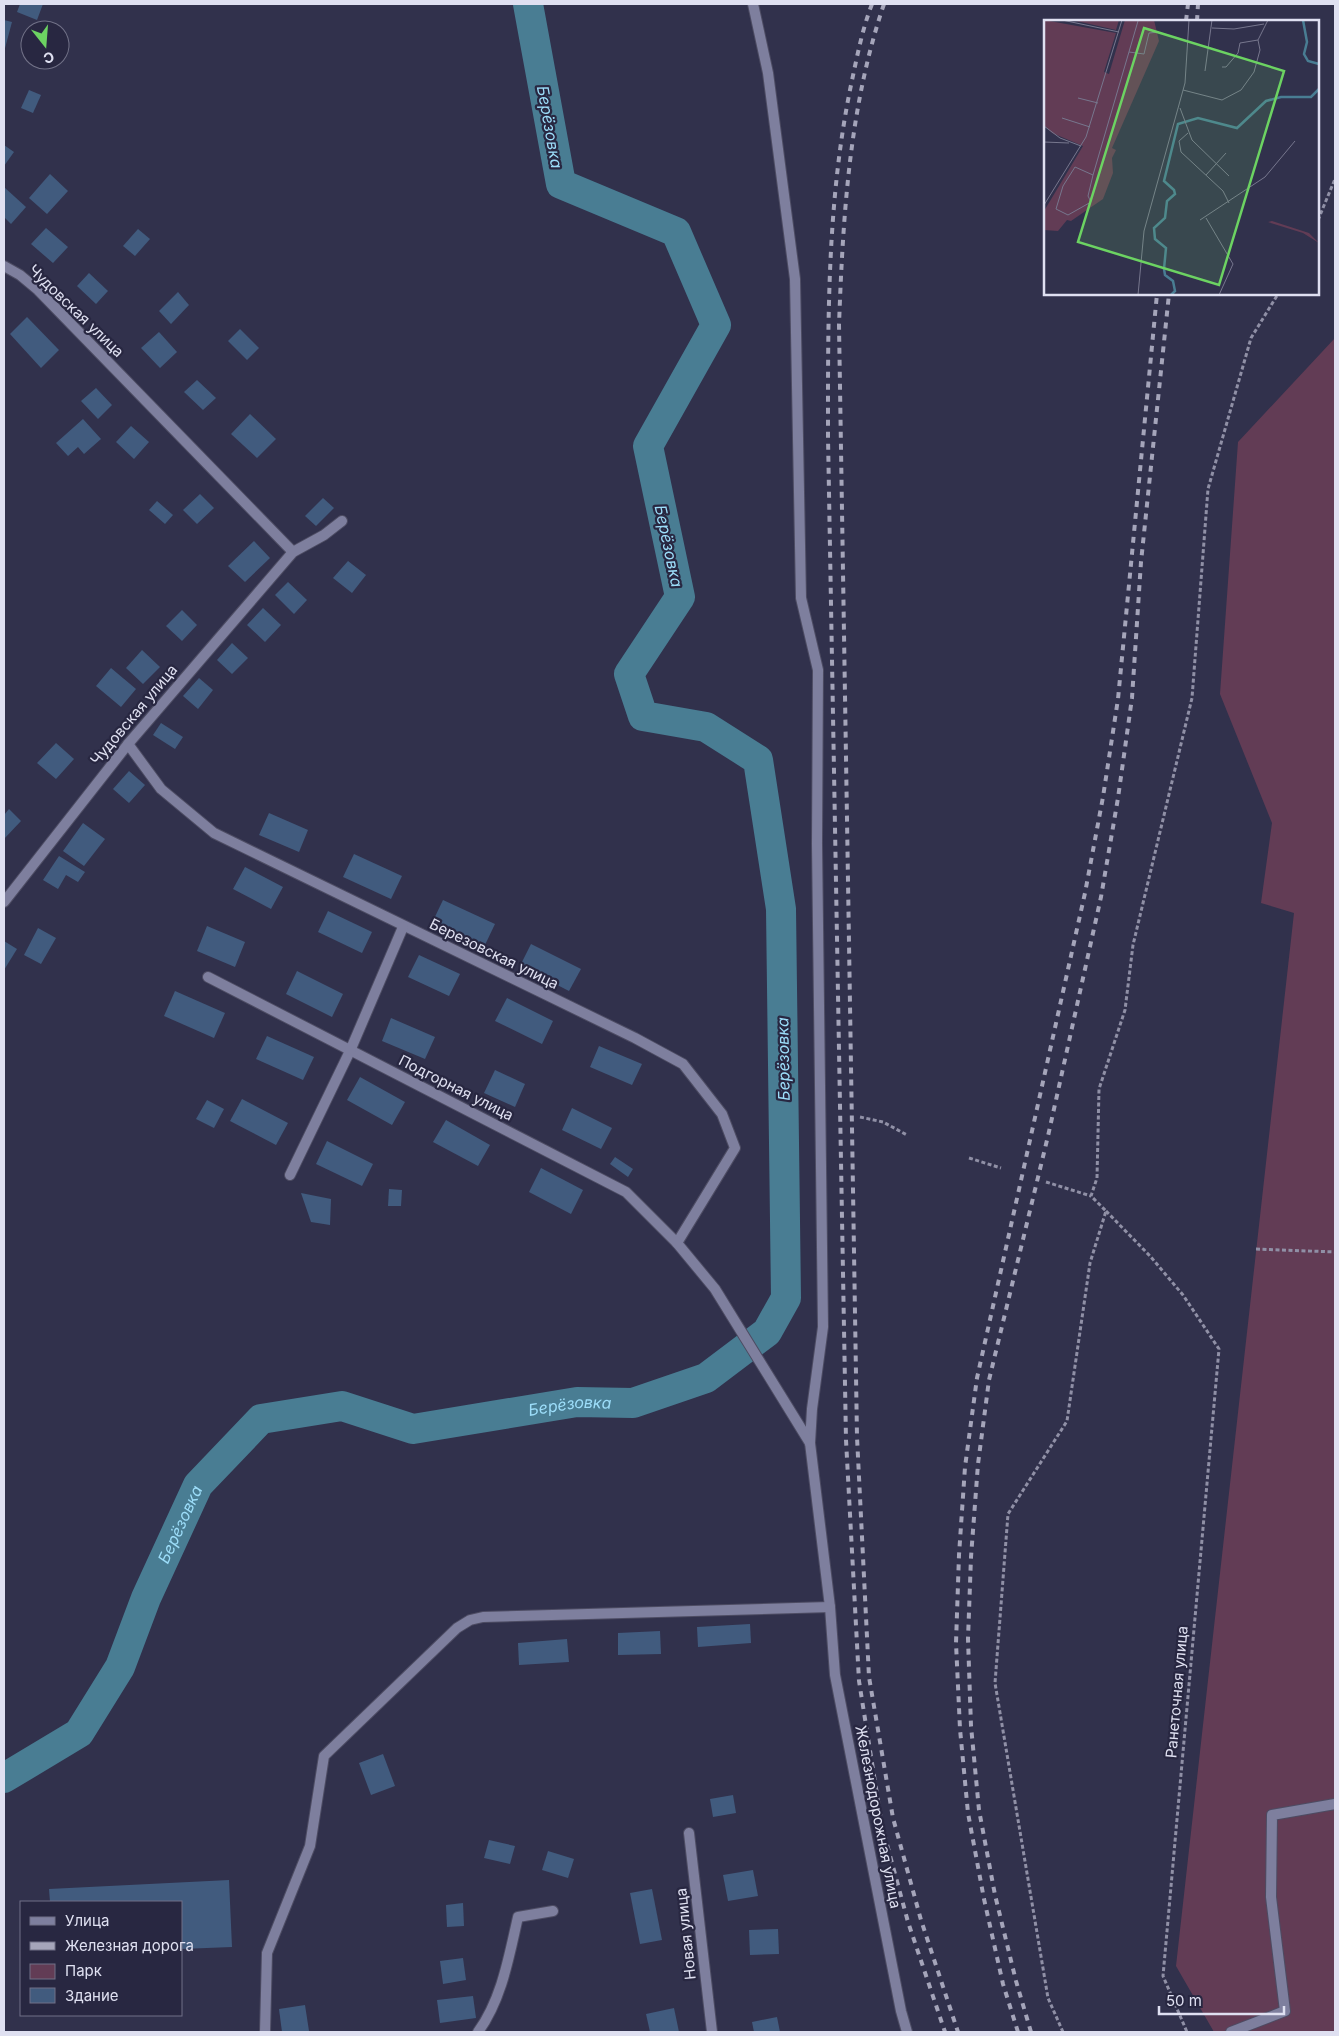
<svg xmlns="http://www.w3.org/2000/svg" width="1339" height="2036" font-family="Inter,sans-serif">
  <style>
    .green { fill: #623c55 }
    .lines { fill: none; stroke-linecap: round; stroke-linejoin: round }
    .river { stroke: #497d93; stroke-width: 30 }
    .building { fill: #415b7e }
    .street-casing { stroke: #4d4c63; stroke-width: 12 }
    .path { stroke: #9090a6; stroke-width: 3; stroke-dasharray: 4 2.5; stroke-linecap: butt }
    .street { stroke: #7e7f9e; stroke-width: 10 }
    .rail { stroke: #a5a5ba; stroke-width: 4; stroke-dasharray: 6 6; stroke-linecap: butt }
    .labels { text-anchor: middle; stroke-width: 4.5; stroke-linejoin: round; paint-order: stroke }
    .street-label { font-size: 15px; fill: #dfe0f1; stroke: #282741 }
    .water-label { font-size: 16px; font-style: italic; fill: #9cddf9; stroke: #282741 }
    .inset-river { fill: none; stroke: #497d93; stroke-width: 2.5 }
    .inset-road { fill: none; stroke: #77778e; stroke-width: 1 }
    .view { fill: #6cd362; fill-opacity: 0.15; stroke: #6cd362; stroke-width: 2.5 }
    .inset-edge { fill: none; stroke: #dfe0f1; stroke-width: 2.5 }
  </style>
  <rect width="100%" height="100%" fill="#31314c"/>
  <polygon class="green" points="1335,338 1335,2032 1214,2032 1176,1966 1294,913 1261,903 1272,823 1220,694 1238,442"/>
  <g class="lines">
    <path class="river" id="s1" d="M4,1778L79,1733L120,1667L146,1598L198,1485L261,1419L342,1406L413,1429L577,1402L633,1403L706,1378L767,1332L786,1298L781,909L758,760L706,727L643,716L629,674L680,597L648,446L716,325L676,232L561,184L528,4"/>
  </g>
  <g class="building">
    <polygon points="20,4 43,4 37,20 17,12"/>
    <polygon points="4,20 12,22 4,52"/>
    <polygon points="29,90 41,95 33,113 21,108"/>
    <polygon points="4,145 14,152 4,166"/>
    <polygon points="50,174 68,191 47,214 29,198"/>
    <polygon points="4,187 26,207 11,224 4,217"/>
    <polygon points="46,228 68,247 53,263 31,244"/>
    <polygon points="138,229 150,239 135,256 123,246"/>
    <polygon points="89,273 108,291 96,304 77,286"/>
    <polygon points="178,292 189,305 171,324 159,311"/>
    <polygon points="27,317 59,350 41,368 10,334"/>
    <polygon points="240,329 259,348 247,360 228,341"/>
    <polygon points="159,332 177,352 160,368 141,348"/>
    <polygon points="197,380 216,398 203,410 184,392"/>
    <polygon points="96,388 112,405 98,419 81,401"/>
    <polygon points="250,414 276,439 257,458 231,434"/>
    <polygon points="83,419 101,439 84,454 78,447 68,456 56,443"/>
    <polygon points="131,426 149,442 134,459 116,442"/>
    <polygon points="200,494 214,508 197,524 183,510"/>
    <polygon points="323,498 334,508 316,526 305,516"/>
    <polygon points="157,501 173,515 165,524 149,510"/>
    <polygon points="254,541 270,558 245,582 228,566"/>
    <polygon points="348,561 366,575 352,593 333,578"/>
    <polygon points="288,582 307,600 294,614 275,595"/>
    <polygon points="263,608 281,625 265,642 247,625"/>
    <polygon points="182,610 197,625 182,641 166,626"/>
    <polygon points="232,643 248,658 232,674 217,660"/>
    <polygon points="142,650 160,667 143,684 126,668"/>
    <polygon points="111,668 136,689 121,707 96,686"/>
    <polygon points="199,678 213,690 198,709 183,696"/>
    <polygon points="161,723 183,737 175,749 153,735"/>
    <polygon points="56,743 74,759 56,779 37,763"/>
    <polygon points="129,771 145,785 129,803 113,789"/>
    <polygon points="9,809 21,821 4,839 4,815"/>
    <polygon points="269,813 308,830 299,852 259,835"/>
    <polygon points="83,823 105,839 84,866 63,851"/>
    <polygon points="354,854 402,876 391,899 343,877"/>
    <polygon points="59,856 85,872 78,882 66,875 58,889 43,880"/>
    <polygon points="245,867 283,887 271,909 233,889"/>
    <polygon points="443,900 495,924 484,947 432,923"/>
    <polygon points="328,911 372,932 362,953 318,932"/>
    <polygon points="207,926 245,942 235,967 197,951"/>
    <polygon points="38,928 56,938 41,964 24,955"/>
    <polygon points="4,941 17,949 4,970"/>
    <polygon points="531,944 581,969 569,991 520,966"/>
    <polygon points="419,955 460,974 449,996 408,977"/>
    <polygon points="297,971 343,994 332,1017 286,994"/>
    <polygon points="175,991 225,1013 214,1038 164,1016"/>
    <polygon points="507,998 553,1021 542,1044 495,1021"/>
    <polygon points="391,1018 435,1037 425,1059 382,1041"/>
    <polygon points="267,1036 314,1057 303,1080 256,1059"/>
    <polygon points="599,1046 642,1064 632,1085 590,1067"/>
    <polygon points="495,1070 525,1084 515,1107 484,1093"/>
    <polygon points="360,1077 405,1102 392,1125 347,1100"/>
    <polygon points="242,1099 288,1123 276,1145 230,1121"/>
    <polygon points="207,1100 224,1109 214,1128 196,1119"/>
    <polygon points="572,1108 612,1128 601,1149 562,1130"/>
    <polygon points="446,1120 490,1145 478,1166 433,1142"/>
    <polygon points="327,1141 373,1164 362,1186 316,1164"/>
    <polygon points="615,1157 633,1169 628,1177 610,1164"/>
    <polygon points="541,1168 583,1190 571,1214 529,1192"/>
    <polygon points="389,1189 402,1190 401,1206 388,1206"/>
    <polygon points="301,1193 331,1199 330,1225 311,1222"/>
    <polygon points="750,1624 751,1643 698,1647 697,1627"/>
    <polygon points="660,1631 661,1654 618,1655 618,1633"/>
    <polygon points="567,1639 569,1662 519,1665 518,1643"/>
    <polygon points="383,1754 395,1786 371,1795 359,1763"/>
    <polygon points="733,1795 736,1813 713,1817 710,1799"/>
    <polygon points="489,1840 515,1846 510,1864 484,1858"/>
    <polygon points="548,1851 574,1859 568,1878 542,1870"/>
    <polygon points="753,1870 758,1896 728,1901 723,1875"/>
    <polygon points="229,1880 232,1947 181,1949 181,1902 50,1902 49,1889"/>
    <polygon points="652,1889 662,1940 640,1944 630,1893"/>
    <polygon points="463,1903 464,1926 447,1927 446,1905"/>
    <polygon points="778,1929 779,1954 750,1955 749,1930"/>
    <polygon points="463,1958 466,1980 443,1984 440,1961"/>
    <polygon points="473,1996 476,2018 440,2023 437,2000"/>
    <polygon points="305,2005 309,2031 282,2032 279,2009"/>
    <polygon points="674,2008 679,2032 650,2032 646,2014"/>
    <polygon points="777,2017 780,2032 754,2032 752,2022"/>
  </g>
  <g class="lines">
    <g class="street-casing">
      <g id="street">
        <polyline points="753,4 768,73 795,279 801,598 818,670 817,844 823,1327 812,1409 810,1443 830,1607 835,1675 901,2011 907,2032"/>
        <polyline points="4,266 20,275 38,290 293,552"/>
        <polyline points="128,744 161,789 214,833 635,1038 683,1064 722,1114 735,1148 677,1243"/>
        <polyline points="4,902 128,744 293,552 324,535 342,521"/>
        <polyline points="208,977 626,1192 677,1243 715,1289 810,1443"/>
        <polyline points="290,1175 350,1051 403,927"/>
        <polyline points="689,1833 712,2032"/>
        <polyline points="265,2032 267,1953 310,1846 324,1756 457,1628 470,1620 483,1617 830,1607"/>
        <path d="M478,2032C502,1999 509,1956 518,1917L553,1911"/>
        <polyline points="1231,2032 1285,2011 1271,1897 1272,1815 1335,1804"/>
      </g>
    </g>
    <g class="path">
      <polyline points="1318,220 1335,179"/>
      <polyline points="860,1117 883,1122 907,1135"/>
      <polyline points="969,1158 1001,1168"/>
      <polyline points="1046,1182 1091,1196"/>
      <polyline points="1106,1211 1150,1256 1183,1295 1219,1349 1163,1976 1187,2032"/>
      <polyline points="1256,1249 1335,1252"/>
      <polyline points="1063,2032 1048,1998 995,1683 1008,1514 1067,1421 1090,1263 1106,1211 1091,1196 1097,1178 1099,1089 1125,1010 1133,945 1192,698 1208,489 1251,338 1278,294"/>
    </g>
    <use href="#street" class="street"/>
    <g class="rail">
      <path d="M872,4C862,30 857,57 851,85C827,201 828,319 828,437L846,1440L859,1681L882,1826L908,1922L945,2032"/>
      <path d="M884,4C849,107 843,217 839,325L857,1437L869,1677L893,1818L921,1920L958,2032"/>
      <polyline points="1186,21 1188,4"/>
      <polyline points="1197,21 1198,4"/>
      <polyline points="1018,2032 1003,1984 984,1899 968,1813 960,1729 956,1643 959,1555 965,1467 977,1378 1085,893 1103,797 1118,699 1157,294"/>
      <polyline points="1031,2032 1016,1981 995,1895 979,1810 971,1726 968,1639 971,1557 978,1464 989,1380 1048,1136 1101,897 1118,798 1132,698 1141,562 1169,294"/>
    </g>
  </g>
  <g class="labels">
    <g class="street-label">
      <text transform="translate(76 311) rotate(44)" y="5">Чудовская улица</text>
      <text transform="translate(134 715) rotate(-50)" y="5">Чудовская улица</text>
      <text transform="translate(494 954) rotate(26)" y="5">Березовская улица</text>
      <text transform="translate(456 1088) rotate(27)" y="5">Подгорная улица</text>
      <text transform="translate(1177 1692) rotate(-85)" y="5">Ранеточная улица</text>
      <text transform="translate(878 1817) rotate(79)" y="5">Железнодорожная улица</text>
      <text transform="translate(686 1934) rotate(-96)" y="5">Новая улица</text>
    </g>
    <g class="water-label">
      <text transform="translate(550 127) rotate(80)" y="6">Берёзовка</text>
      <text transform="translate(669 546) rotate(78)" y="6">Берёзовка</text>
      <text transform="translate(783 1059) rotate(-91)" y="6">Берёзовка</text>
      <text dy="6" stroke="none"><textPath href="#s1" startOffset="770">Берёзовка</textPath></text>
      <text dy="6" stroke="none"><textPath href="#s1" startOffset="320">Берёзовка</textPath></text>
    </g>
  </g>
  <g transform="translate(1044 20)">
    <rect width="275" height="275" fill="#31314c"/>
    <path d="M0,0L72,13L60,52L65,54L81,0H110L115,21L68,128L72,130L68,138L69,153L59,179L27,201L23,200L14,211L0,210V191L39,126L8,113L0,105ZM28,0H75L72,10ZM228,201L265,213L275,223L259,213L224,202Z" fill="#623c55"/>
    <path class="inset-river" d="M259,0L263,22L260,34L264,41L275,44M127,275L131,271L129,261L121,255L120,249L122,228L111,219L110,208L121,198L123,181L131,174L130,170L120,161L134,104L154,98L193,108L222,81L237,77H267L275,69"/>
    <path class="inset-road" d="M18,0L75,12M168,8L190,9L220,4M85,32L100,34L105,13L115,12M178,47H182L194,33L196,23L214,20M161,51L168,0M139,70L178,80L197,70L210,52L216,30L214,20L224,0M34,78L54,83M136,88L148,120L185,156M18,98L46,107M0,106L16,118L37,126M144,113L135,121L137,132L179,171L185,183M0,122L25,123M49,155L31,147L19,166L12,189L24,195L47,182L44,176L49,155L94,1M162,155L182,133M0,185L42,117L78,0M162,198L189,244L175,275M156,200L221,157L251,121M94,275L100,211L141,63L145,0"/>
    <path class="view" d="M100,8L240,51L175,265L34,222Z"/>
    <rect width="275" height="275" class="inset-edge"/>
  </g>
  <rect width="1339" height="2036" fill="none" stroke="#dfe0f1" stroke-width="10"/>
  <rect x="20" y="1901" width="162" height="115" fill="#282741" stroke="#717187"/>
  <rect x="30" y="1917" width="25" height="8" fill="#7e7f9e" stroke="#717187"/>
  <text x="65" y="1926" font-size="15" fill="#dfe0f1">Улица</text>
  <rect x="30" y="1942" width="25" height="8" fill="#a5a5ba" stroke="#717187"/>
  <text x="65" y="1951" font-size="15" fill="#dfe0f1">Железная дорога</text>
  <rect x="30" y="1964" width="25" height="15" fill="#623c55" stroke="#717187"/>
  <text x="65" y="1976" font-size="15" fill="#dfe0f1">Парк</text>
  <rect x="30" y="1988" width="25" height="15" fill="#415b7e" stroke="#717187"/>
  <text x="65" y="2001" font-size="15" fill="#dfe0f1">Здание</text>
  <g transform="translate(45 45) rotate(163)"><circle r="24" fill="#282741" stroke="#717187"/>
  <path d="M0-4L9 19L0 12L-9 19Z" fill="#6cd362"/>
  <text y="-8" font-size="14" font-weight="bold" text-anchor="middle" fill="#dfe0f1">С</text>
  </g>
  <path d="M1159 2006v8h125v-8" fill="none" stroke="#dfe0f1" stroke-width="2.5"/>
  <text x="1166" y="2006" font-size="15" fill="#dfe0f1" stroke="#282741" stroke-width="4" paint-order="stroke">50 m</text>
</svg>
